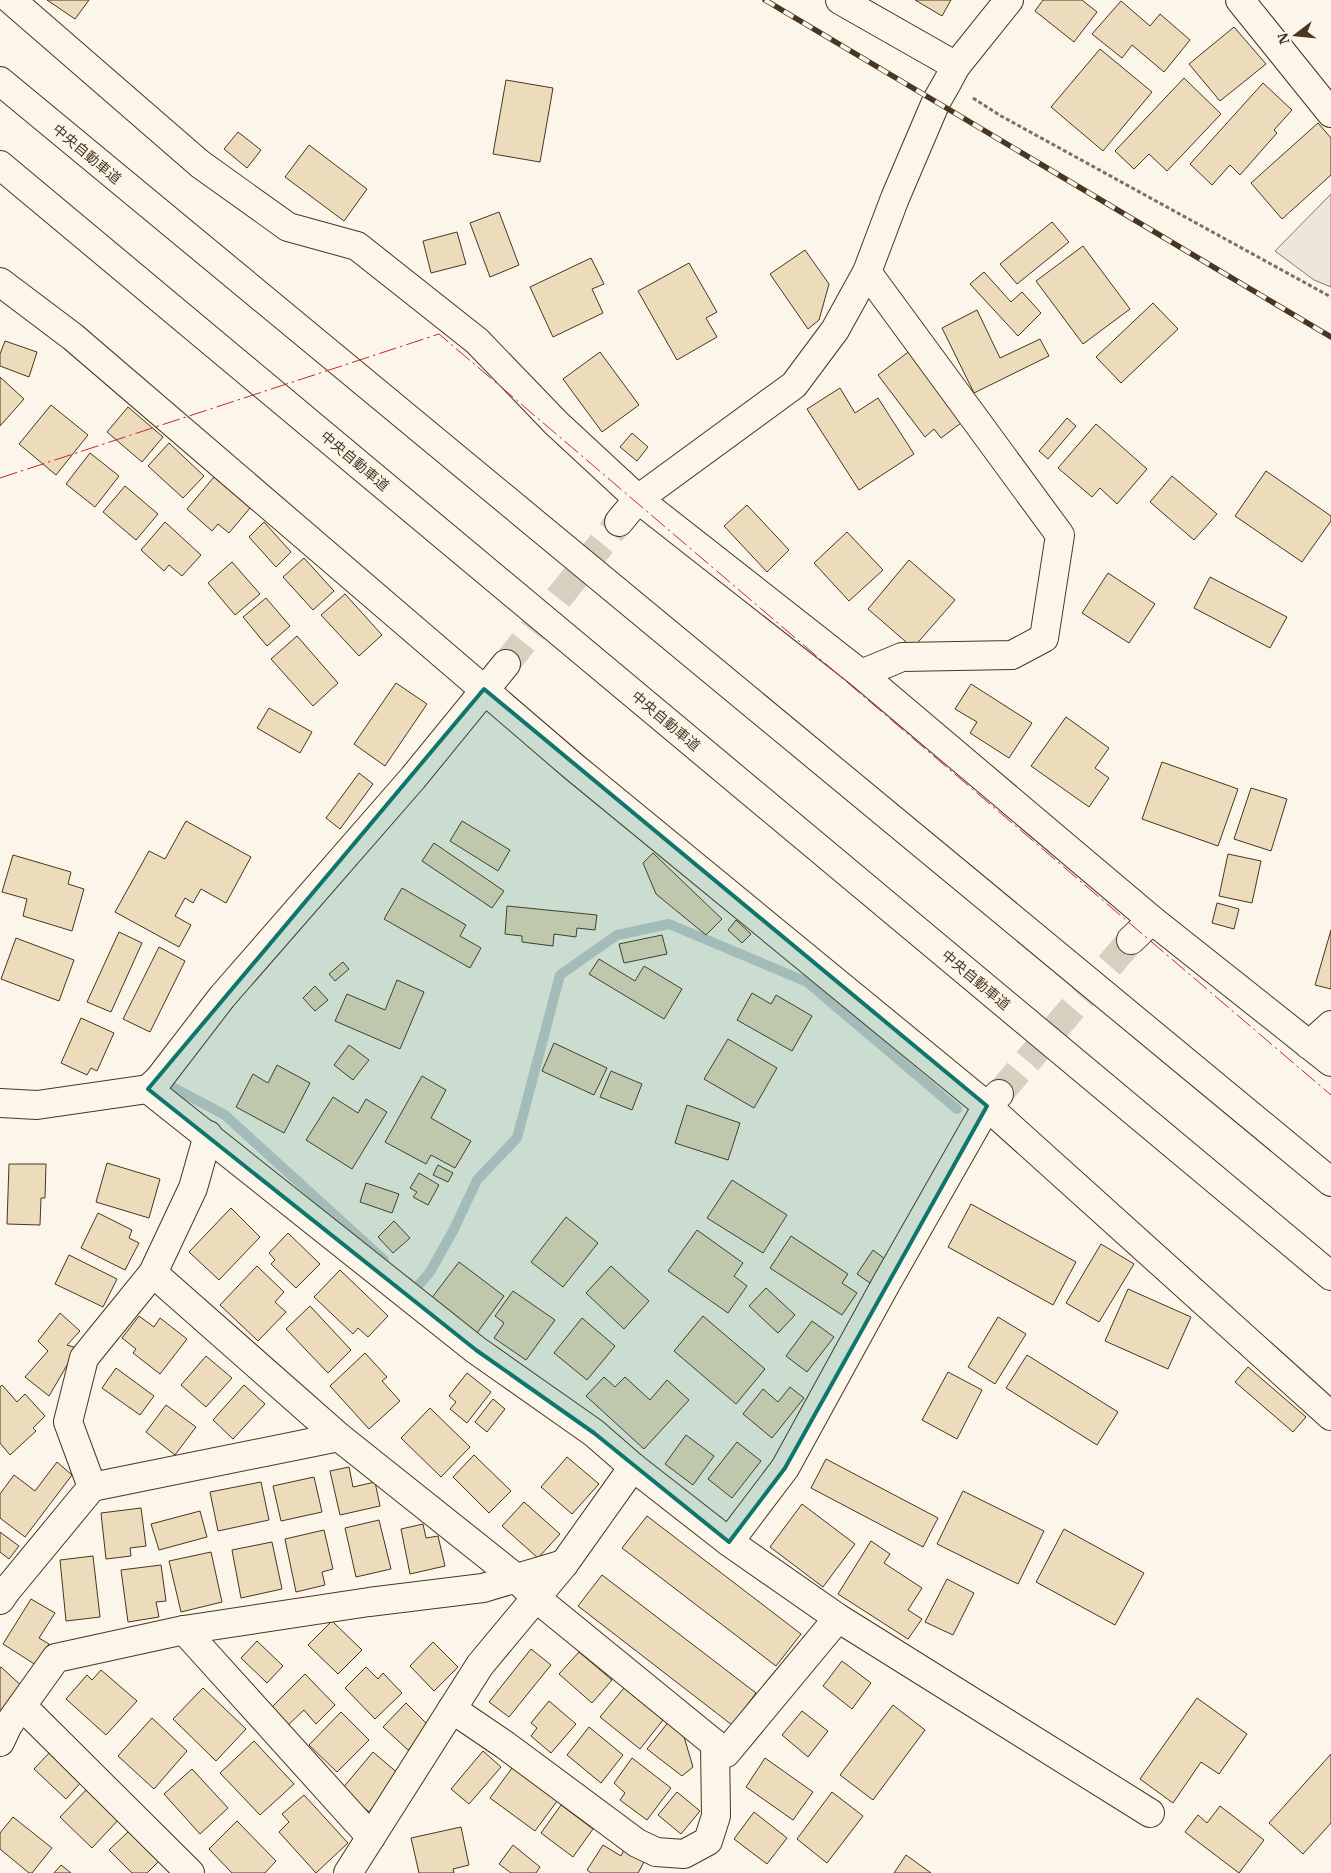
<svg xmlns="http://www.w3.org/2000/svg" width="1331" height="1873" font-family="'IBM Plex Serif','Noto Sans JP',serif">
  <style>
    .parking { fill: #ede7d9; stroke: #887966 }
    .lines { fill: none; stroke-linecap: round; stroke-linejoin: round }
    .stream { stroke: #c9cecd; stroke-width: 10 }
    .building { fill: #ecdcbc; stroke: #4a3520 }
    .minor-tunnel { stroke: #d8cfc1; stroke-width: 28; stroke-dasharray: 28 14; stroke-linecap: butt }
    .minor-casing { stroke: #4a3520; stroke-width: 30 }
    .highway-casing { stroke: #4a3520; stroke-width: 30 }
    .path { stroke: #7f6f5c; stroke-width: 3; stroke-dasharray: 4 2.5; stroke-linecap: butt }
    .minor { stroke: #fbf6e9; stroke-width: 28 }
    .highway { stroke: #fbf6e9; stroke-width: 28 }
    .rail-casing { stroke: #4a3520; stroke-width: 5.5 }
    .rail { stroke: #fbf6e9; stroke-width: 4; stroke-dasharray: 11; stroke-linecap: butt }
    .power { stroke: #c62828; stroke-width: 1; stroke-dasharray: 18 4 2.5 4; stroke-linecap: butt }
    .marked { fill: #0f766e; fill-opacity: 0.2; stroke: #0f766e; stroke-width: 4; stroke-linejoin: round }
    .labels { text-anchor: middle; stroke-width: 4; stroke-linejoin: round; paint-order: stroke }
    .street-label { font-size: 14px; fill: #4a3520; stroke: #fbf6e9 }
  </style>
  <rect width="100%" height="100%" fill="#fbf6e9"/>
  <polygon class="parking" points="1331,194 1331,287 1314,280 1275,251"/>
  <g class="lines">
    <g class="stream">
      <polyline points="159,1080 225,1115 384,1260"/>
      <polyline points="408,1282 415,1289 430,1272 454,1229 477,1180 517,1138 560,975 617,935 669,924 807,982 957,1109"/>
    </g>
  </g>
  <g class="building">
    <polygon points="47,0 89,0 75,19"/>
    <polygon points="915,0 951,0 942,16"/>
    <polygon points="1043,0 1082,0 1097,12 1074,42 1035,11"/>
    <polygon points="1121,1 1150,26 1160,14 1190,40 1164,72 1132,45 1122,58 1092,34"/>
    <polygon points="1234,27 1266,64 1220,101 1189,64"/>
    <polygon points="1100,49 1152,92 1103,151 1051,107"/>
    <polygon points="1184,78 1221,114 1167,171 1149,154 1134,169 1115,151"/>
    <polygon points="506,80 553,88 540,162 493,154"/>
    <polygon points="1263,83 1292,110 1274,130 1277,133 1240,175 1230,165 1212,185 1190,164"/>
    <polygon points="1318,123 1331,138 1331,175 1282,219 1251,183"/>
    <polygon points="238,132 261,150 247,168 224,149"/>
    <polygon points="309,145 367,189 344,221 285,177"/>
    <polygon points="499,212 519,265 490,277 470,223"/>
    <polygon points="1052,222 1069,242 1017,284 1000,264"/>
    <polygon points="457,232 466,264 431,273 423,241"/>
    <polygon points="1083,246 1130,309 1083,344 1036,281"/>
    <polygon points="805,250 829,284 819,320 808,329 770,274"/>
    <polygon points="591,258 604,284 592,289 603,313 553,337 530,287"/>
    <polygon points="689,263 717,312 706,318 717,337 677,360 638,291"/>
    <polygon points="984,272 1011,302 1022,292 1041,313 1018,336 970,284"/>
    <polygon points="1153,303 1178,329 1121,383 1096,357"/>
    <polygon points="977,310 1000,358 1040,339 1049,356 974,393 942,328"/>
    <polygon points="5,341 37,352 29,377 0,366 0,354"/>
    <polygon points="911,350 965,420 941,438 934,429 925,437 878,375"/>
    <polygon points="600,352 639,405 602,432 563,379"/>
    <polygon points="0,377 24,399 0,426"/>
    <polygon points="840,388 855,413 878,398 914,454 859,490 807,409"/>
    <polygon points="51,405 88,435 56,475 19,444"/>
    <polygon points="128,407 163,437 142,462 107,432"/>
    <polygon points="1067,418 1076,426 1048,459 1039,451"/>
    <polygon points="1096,424 1147,469 1117,504 1100,488 1092,497 1058,468"/>
    <polygon points="632,433 648,447 637,461 620,447"/>
    <polygon points="169,443 204,476 183,498 148,466"/>
    <polygon points="90,453 119,476 95,507 66,484"/>
    <polygon points="1266,471 1331,516 1331,521 1302,562 1235,516"/>
    <polygon points="1172,476 1217,514 1194,540 1150,502"/>
    <polygon points="214,477 250,508 229,533 218,524 212,531 187,509"/>
    <polygon points="125,486 158,514 136,540 103,512"/>
    <polygon points="747,505 789,550 767,572 724,526"/>
    <polygon points="165,522 201,555 182,576 169,565 164,571 141,550"/>
    <polygon points="264,522 291,552 276,567 249,537"/>
    <polygon points="847,532 883,570 849,601 814,563"/>
    <polygon points="304,558 334,591 313,610 283,577"/>
    <polygon points="909,560 955,600 913,648 868,609"/>
    <polygon points="232,562 260,594 235,615 208,583"/>
    <polygon points="1108,573 1155,604 1129,643 1082,613"/>
    <polygon points="1210,577 1287,617 1270,648 1194,608"/>
    <polygon points="345,594 382,635 359,656 321,615"/>
    <polygon points="266,598 290,626 267,646 243,617"/>
    <polygon points="297,636 338,683 313,706 271,659"/>
    <polygon points="396,683 427,704 385,766 354,744"/>
    <polygon points="971,684 1032,723 1009,758 970,733 977,722 955,709"/>
    <polygon points="269,708 312,732 300,753 257,728"/>
    <polygon points="1066,717 1109,748 1095,768 1109,778 1089,807 1031,766"/>
    <polygon points="1162,762 1238,789 1218,846 1142,819"/>
    <polygon points="359,773 373,784 340,829 326,818"/>
    <polygon points="1251,788 1287,799 1271,851 1234,839"/>
    <polygon points="186,821 251,857 226,903 201,889 193,903 185,898 175,916 191,925 179,947 115,912 149,851 165,859"/>
    <polygon points="462,821 510,850 498,871 450,841"/>
    <polygon points="434,843 504,891 492,908 422,861"/>
    <polygon points="653,853 722,919 706,935 656,894 643,863"/>
    <polygon points="1228,854 1261,861 1252,903 1219,896"/>
    <polygon points="13,855 71,872 68,884 84,889 72,931 23,916 27,899 2,892"/>
    <polygon points="402,888 466,925 460,936 481,948 470,968 384,919"/>
    <polygon points="1217,903 1239,909 1234,929 1212,923"/>
    <polygon points="507,906 597,915 595,930 577,928 576,937 554,934 553,946 522,942 522,936 505,934"/>
    <polygon points="736,920 751,934 742,943 728,930"/>
    <polygon points="1331,930 1331,989 1315,985"/>
    <polygon points="119,932 142,943 111,1012 87,1002"/>
    <polygon points="662,935 667,954 624,963 619,944"/>
    <polygon points="16,938 74,960 59,1001 1,979"/>
    <polygon points="159,947 185,961 150,1032 123,1019"/>
    <polygon points="599,959 635,981 644,966 682,989 664,1019 589,974"/>
    <polygon points="343,962 349,969 335,981 329,974"/>
    <polygon points="397,980 424,992 400,1049 335,1021 347,994 385,1010"/>
    <polygon points="315,986 328,1000 315,1011 303,998"/>
    <polygon points="752,993 771,1004 776,995 812,1016 792,1051 737,1020"/>
    <polygon points="81,1018 114,1033 97,1071 91,1068 87,1075 61,1063"/>
    <polygon points="728,1039 777,1068 754,1108 704,1079"/>
    <polygon points="554,1043 607,1068 594,1095 542,1071"/>
    <polygon points="349,1045 369,1060 353,1080 334,1065"/>
    <polygon points="277,1065 310,1083 284,1133 236,1107 253,1074 268,1083"/>
    <polygon points="611,1071 642,1084 632,1110 600,1097"/>
    <polygon points="422,1076 446,1090 431,1118 471,1141 455,1168 431,1155 426,1164 385,1142"/>
    <polygon points="333,1097 358,1113 366,1099 387,1112 352,1169 306,1140"/>
    <polygon points="687,1105 740,1123 728,1160 675,1143"/>
    <polygon points="107,1163 160,1179 149,1218 96,1202"/>
    <polygon points="9,1164 46,1164 45,1198 41,1198 40,1225 7,1224"/>
    <polygon points="438,1165 453,1173 448,1182 433,1175"/>
    <polygon points="419,1173 439,1185 428,1205 413,1197 417,1192 410,1188"/>
    <polygon points="732,1180 787,1215 763,1253 707,1218"/>
    <polygon points="366,1183 399,1194 392,1213 360,1202"/>
    <polygon points="971,1204 1076,1262 1053,1305 948,1247"/>
    <polygon points="231,1208 260,1237 219,1280 189,1252"/>
    <polygon points="98,1213 132,1230 129,1238 139,1243 125,1270 81,1248"/>
    <polygon points="566,1217 598,1243 563,1287 531,1262"/>
    <polygon points="394,1221 410,1238 393,1253 378,1237"/>
    <polygon points="697,1230 743,1263 734,1276 747,1286 728,1313 668,1271"/>
    <polygon points="288,1233 320,1264 296,1288 271,1264 275,1260 269,1253"/>
    <polygon points="791,1236 848,1274 842,1283 857,1293 842,1315 770,1268"/>
    <polygon points="1101,1244 1134,1264 1099,1322 1066,1303"/>
    <polygon points="873,1250 885,1259 870,1283 857,1274"/>
    <polygon points="69,1255 117,1279 103,1307 55,1284"/>
    <polygon points="459,1262 504,1296 477,1333 431,1299"/>
    <polygon points="257,1266 284,1292 275,1302 286,1312 258,1341 220,1305"/>
    <polygon points="611,1266 649,1301 624,1329 586,1293"/>
    <polygon points="340,1270 388,1316 368,1337 358,1328 353,1334 314,1297"/>
    <polygon points="766,1288 795,1315 778,1333 749,1306"/>
    <polygon points="1128,1289 1191,1317 1168,1369 1105,1341"/>
    <polygon points="513,1291 555,1320 526,1360 494,1338 504,1323 495,1316"/>
    <polygon points="310,1306 351,1350 328,1373 286,1329"/>
    <polygon points="60,1313 80,1331 67,1345 77,1348 49,1396 25,1377 48,1351 38,1341"/>
    <polygon points="139,1316 154,1327 160,1318 187,1339 160,1374 133,1353 136,1349 122,1338"/>
    <polygon points="703,1316 765,1369 736,1404 674,1351"/>
    <polygon points="998,1317 1026,1334 995,1384 968,1367"/>
    <polygon points="582,1318 615,1346 587,1380 554,1353"/>
    <polygon points="812,1321 834,1337 807,1372 786,1356"/>
    <polygon points="365,1353 387,1377 382,1381 400,1401 369,1429 330,1386"/>
    <polygon points="1027,1355 1118,1412 1097,1445 1006,1388"/>
    <polygon points="206,1356 232,1378 206,1407 181,1385"/>
    <polygon points="1248,1367 1306,1417 1293,1432 1235,1382"/>
    <polygon points="116,1368 154,1396 140,1415 102,1388"/>
    <polygon points="948,1372 982,1390 957,1439 922,1420"/>
    <polygon points="467,1373 491,1392 467,1423 450,1409 456,1402 449,1396"/>
    <polygon points="604,1377 615,1387 625,1377 650,1400 667,1380 689,1400 644,1449 586,1396"/>
    <polygon points="2,1385 17,1402 25,1394 45,1416 33,1428 36,1431 10,1455 0,1443 0,1387"/>
    <polygon points="244,1385 265,1404 233,1439 213,1420"/>
    <polygon points="790,1387 804,1398 772,1438 743,1414 763,1389 778,1402"/>
    <polygon points="493,1399 505,1409 487,1432 475,1422"/>
    <polygon points="166,1405 196,1427 175,1455 146,1432"/>
    <polygon points="430,1408 470,1447 441,1477 401,1438"/>
    <polygon points="686,1435 714,1456 693,1485 665,1464"/>
    <polygon points="737,1442 761,1461 732,1498 708,1479"/>
    <polygon points="474,1455 511,1491 489,1513 453,1477"/>
    <polygon points="567,1457 599,1484 572,1514 541,1487"/>
    <polygon points="826,1459 938,1518 923,1547 811,1488"/>
    <polygon points="57,1462 72,1475 25,1537 0,1518 0,1494 14,1475 35,1491"/>
    <polygon points="349,1467 353,1487 375,1482 380,1506 340,1515 330,1471"/>
    <polygon points="314,1477 322,1512 281,1521 273,1486"/>
    <polygon points="261,1482 269,1520 218,1531 210,1492"/>
    <polygon points="963,1491 1044,1531 1018,1584 937,1544"/>
    <polygon points="524,1502 560,1534 538,1558 502,1526"/>
    <polygon points="802,1504 855,1544 823,1587 770,1547"/>
    <polygon points="141,1508 146,1546 130,1548 131,1556 106,1559 101,1513"/>
    <polygon points="200,1511 207,1537 159,1550 151,1524"/>
    <polygon points="647,1516 801,1634 776,1666 622,1548"/>
    <polygon points="379,1520 391,1569 356,1577 345,1528"/>
    <polygon points="423,1524 426,1538 438,1536 445,1566 410,1574 401,1529"/>
    <polygon points="1064,1529 1144,1573 1115,1625 1036,1582"/>
    <polygon points="324,1530 333,1569 322,1572 325,1585 296,1592 285,1539"/>
    <polygon points="0,1532 19,1546 9,1559 0,1552"/>
    <polygon points="871,1541 890,1554 884,1563 922,1588 908,1610 922,1619 908,1639 838,1594"/>
    <polygon points="272,1542 282,1589 241,1598 232,1550"/>
    <polygon points="211,1552 222,1602 181,1612 169,1561"/>
    <polygon points="93,1556 100,1617 66,1621 60,1560"/>
    <polygon points="161,1565 166,1601 156,1602 159,1617 128,1622 121,1570"/>
    <polygon points="602,1575 756,1693 732,1725 578,1606"/>
    <polygon points="947,1579 974,1593 953,1635 925,1622"/>
    <polygon points="31,1599 55,1613 39,1638 49,1644 36,1665 3,1644"/>
    <polygon points="332,1621 362,1650 338,1674 308,1645"/>
    <polygon points="257,1641 283,1666 267,1683 241,1658"/>
    <polygon points="433,1642 458,1667 434,1691 410,1666"/>
    <polygon points="531,1649 551,1665 509,1717 489,1702"/>
    <polygon points="579,1652 612,1680 592,1703 559,1674"/>
    <polygon points="842,1661 871,1683 852,1709 823,1686"/>
    <polygon points="1,1667 25,1689 0,1714 0,1668"/>
    <polygon points="366,1667 378,1679 383,1673 402,1693 375,1719 345,1688"/>
    <polygon points="101,1670 137,1701 106,1735 66,1699 87,1675 92,1680"/>
    <polygon points="305,1674 335,1705 316,1724 304,1710 286,1727 269,1710"/>
    <polygon points="203,1688 246,1729 216,1761 173,1719"/>
    <polygon points="624,1688 663,1720 640,1749 600,1717"/>
    <polygon points="1197,1698 1247,1734 1219,1774 1201,1762 1173,1803 1140,1779"/>
    <polygon points="549,1701 576,1724 551,1753 531,1736 537,1728 531,1723"/>
    <polygon points="406,1703 430,1727 408,1750 383,1727"/>
    <polygon points="893,1705 925,1730 873,1800 840,1775"/>
    <polygon points="802,1711 828,1731 808,1757 782,1735"/>
    <polygon points="341,1712 369,1740 337,1772 309,1745"/>
    <polygon points="152,1718 187,1751 154,1789 118,1756"/>
    <polygon points="670,1720 682,1730 693,1767 682,1776 647,1749"/>
    <polygon points="589,1727 623,1755 601,1783 567,1755"/>
    <polygon points="254,1741 294,1784 260,1815 220,1773"/>
    <polygon points="51,1751 82,1781 66,1799 34,1769"/>
    <polygon points="483,1751 501,1767 469,1804 451,1789"/>
    <polygon points="373,1752 400,1775 369,1812 342,1789"/>
    <polygon points="1331,1754 1331,1823 1303,1854 1269,1823"/>
    <polygon points="632,1758 671,1788 647,1820 620,1800 625,1793 614,1783"/>
    <polygon points="765,1758 813,1792 793,1820 746,1787"/>
    <polygon points="515,1764 560,1797 535,1831 490,1798"/>
    <polygon points="192,1769 228,1808 200,1834 164,1794"/>
    <polygon points="88,1788 120,1818 92,1848 60,1817"/>
    <polygon points="677,1792 700,1811 681,1834 658,1815"/>
    <polygon points="832,1792 863,1816 827,1863 797,1839"/>
    <polygon points="304,1795 348,1843 316,1873 279,1832 289,1822 282,1814"/>
    <polygon points="561,1805 593,1829 573,1857 541,1833"/>
    <polygon points="1220,1806 1264,1840 1239,1873 1185,1832 1198,1815 1207,1823"/>
    <polygon points="754,1812 787,1838 767,1864 734,1839"/>
    <polygon points="13,1817 52,1848 32,1873 29,1873 0,1849 0,1833"/>
    <polygon points="237,1821 276,1861 265,1873 232,1873 209,1849"/>
    <polygon points="461,1827 469,1865 453,1869 454,1873 419,1873 411,1838"/>
    <polygon points="129,1831 159,1861 147,1873 132,1873 109,1850"/>
    <polygon points="513,1845 540,1867 536,1873 511,1873 499,1864"/>
    <polygon points="603,1845 621,1856 624,1850 644,1862 638,1873 591,1873 587,1870"/>
    <polygon points="906,1855 931,1873 894,1873"/>
    <polygon points="61,1865 71,1873 54,1873"/>
  </g>
  <g class="lines">
    <g class="minor-tunnel">
      <polyline points="506,664 619,522"/>
      <polyline points="1000,1093 1131,940"/>
    </g>
    <g class="minor-casing">
      <g id="minor">
        <polyline points="11,0 200,164 288,227 357,246 477,341 556,423 638,499 861,674 1152,920 1331,1062"/>
        <polyline points="840,0 956,66"/>
        <polyline points="1240,0 1331,113"/>
        <polyline points="0,282 73,337 574,767 987,1106 1331,1416"/>
        <polyline points="619,522 638,499 794,385 835,330 867,272 895,198 936,102 948,81 956,66 1009,0"/>
        <polyline points="861,674 902,657 1012,655 1044,638 1060,535 867,272"/>
        <polyline points="1131,940 1152,920"/>
        <polyline points="1309,1045 1331,1025"/>
        <polyline points="148,1089 476,1350 594,1433 633,1467 729,1542 785,1468 887,1282 987,1106 999,1094"/>
        <polyline points="0,1103 37,1105 148,1089 159,1079 222,997 413,778 506,664"/>
        <polyline points="208,1135 193,1188 153,1273 84,1358 68,1422 92,1487 339,1437"/>
        <polyline points="153,1273 339,1437 516,1578 536,1598 726,1753 838,1618"/>
        <polyline points="729,1542 838,1618 1150,1813"/>
        <polyline points="0,1600 7,1590 92,1487"/>
        <polyline points="184,1630 371,1837"/>
        <polyline points="22,1706 190,1873"/>
        <polyline points="452,1709 505,1745 637,1843 656,1852 684,1854 708,1841 716,1816 715,1744"/>
        <polyline points="0,1742 8,1725 56,1658 184,1630 369,1602 483,1588 564,1564"/>
        <polyline points="348,1873 480,1665 564,1564 633,1467"/>
      </g>
    </g>
    <g class="highway-casing">
      <g id="highway">
        <polyline points="0,81 1331,1182"/>
        <polyline points="0,165 1331,1276"/>
      </g>
    </g>
    <polyline class="path" points="973,98 1001,116 1331,297"/>
    <use href="#minor" class="minor"/>
    <use href="#highway" class="highway"/>
    <g class="rail-casing">
      <polyline id="rail" points="765,0 1331,337"/>
    </g>
    <use href="#rail" class="rail"/>
    <polyline class="power" points="0,478 439,334 1331,1095"/>
  </g>
  <path class="marked" d="M484,689L987,1106L785,1468L729,1542L594,1433L476,1350L148,1089Z"/>
  <g class="labels">
    <g class="street-label">
      <text transform="translate(87 154) rotate(40)" y="5">中央自動車道</text>
      <text transform="translate(355 461) rotate(40)" y="5">中央自動車道</text>
      <text transform="translate(666 721) rotate(40)" y="5">中央自動車道</text>
      <text transform="translate(976 980) rotate(40)" y="5">中央自動車道</text>
    </g>
  </g>
  <g transform="translate(1296 35) rotate(254)" stroke="#fbf6e9" stroke-width="4" paint-order="stroke">
  <path d="M0-4L9 19L0 12L-9 19Z" fill="#4a3520"/>
  <text y="-8" font-size="14" font-weight="bold" text-anchor="middle" fill="#4a3520">N</text>
  </g>
</svg>
